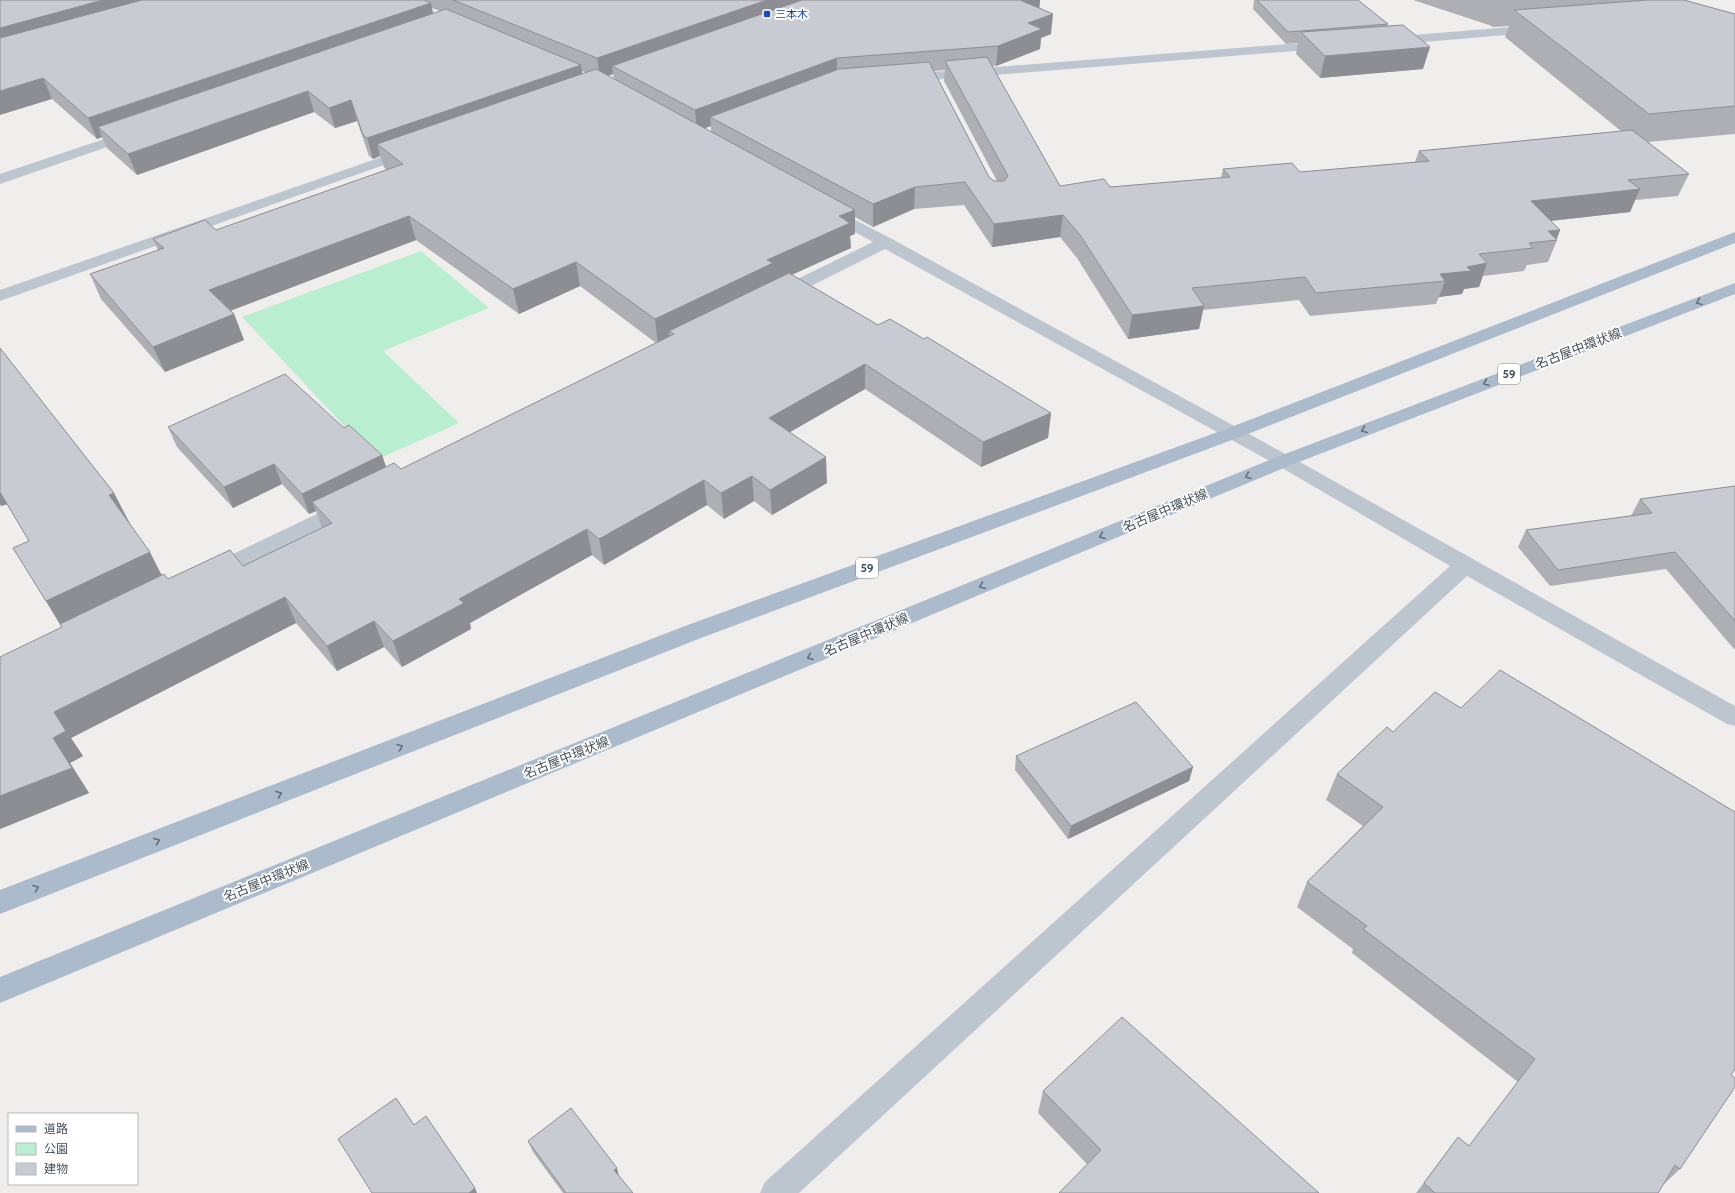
<svg xmlns="http://www.w3.org/2000/svg" width="1735" height="1193" font-family="Cabin,'Noto Sans JP',sans-serif">
  <style>
    .green { fill: #baeed1 }
    .lines { fill: none; stroke-linecap: round; stroke-linejoin: round }
    .minor { fill: #bdc6cf; fill-rule: evenodd }
    .major { fill: #acbbcc; fill-rule: evenodd }
    .wall { fill: #adafb5; fill-rule: evenodd }
    .shaded-wall { fill: #8d8e94 }
    .building { fill: #c9cbd3; stroke: #8d8e94 }
    .oneway { stroke: #646f7c }
    .transit-dot { fill: #1a4fb4; stroke: #fff; stroke-width: 1.5 }
    .labels { text-anchor: middle; stroke-width: 3.5; stroke-linejoin: round; paint-order: stroke }
    .far-transit-label { font-size: 11px; fill: #164399; stroke: #fff; text-anchor: start }
    .shield { fill: #fff; stroke: #7d848c; stroke-width: 1 }
    .shield-label { font-size: 12px; font-weight: bold; fill: #454f5a }
    .street-label { font-size: 13px; fill: #454f5a; stroke: #fff }
  </style>
  <rect width="100%" height="100%" fill="#f0eded"/>
  <polygon class="green" points="421,251 489,308 383,351 459,423 376,460 242,317"/>
  <g class="lines">
    <g class="minor">
      <polygon points="1536,25 1540,26 1542,29 1540,32 1389,45 1383,41 1389,37"/>
      <polygon points="1327,41 1333,45 1332,48 907,82 902,81 900,78 902,75 907,74"/>
      <polygon points="134,129 139,130 141,133 139,136 0,184 0,174"/>
      <polygon points="410,147 415,148 417,151 415,154 0,301 0,290"/>
      <polygon points="830,207 892,239 1291,457 1735,706 1735,726 1727,724 1467,576 799,1193 760,1193 765,1182 1450,566 1277,465 885,249 783,300 777,301 771,300 768,296 771,292 873,242 824,215 822,212 824,209"/>
      <polygon points="346,500 353,502 356,507 353,512 220,578 212,581 204,578 201,573 204,568"/>
    </g>
    <g class="major">
      <polygon points="1735,232 1735,243 1240,437 701,638 0,914 0,890 685,626 1226,429"/>
      <polygon points="1735,283 1735,294 1291,465 0,1003 0,977 1277,457"/>
    </g>
  </g>
  <g class="wall">
    <path d="M0,0H1040L1039,8L1051,34L1041,38L1040,49L996,66H992L1060,186L1110,187L1221,178L1223,169L1300,172L1415,162L1419,151L1621,131L1505,37L1509,26L1493,27L1489,25L1413,0H1640L1639,1L1735,14V134H1734L1648,142L1689,174L1678,196L1635,200L1630,212L1551,221L1560,230L1557,239V240L1548,262L1527,265L1524,271L1483,276L1479,287L1464,289L1462,294L1439,297L1436,304L1310,316L1299,300L1203,310L1199,329L1128,339L1077,258L1060,237L992,247L964,205L914,209L873,227L855,217V234L850,236L851,248L791,274L878,325L1051,413L1048,438L981,467L865,389L790,432L827,483L772,515L754,501L724,519L707,505L604,565L592,555L470,623L471,629L402,667L384,647L337,671L296,623L71,738L83,756L70,763L89,793L0,829L62,627L13,548L29,541L7,504L1,506L0,504V348L114,493L130,524L162,575L168,579L243,566L322,528L316,511L309,514L282,484L233,508L177,447L168,427L344,428L382,455L386,467L401,469L656,343L580,286L519,314L416,240L230,311L234,314L244,340L165,372L101,299L90,274L158,250L153,239L216,230L386,170L384,167L380,156L373,159L369,156L357,121L335,128L314,112L137,175L107,148L102,137L97,139L52,99ZM432,8L440,11L433,14ZM945,70L944,81L997,181H994L989,177L934,71ZM582,71L586,73L582,74ZM613,74L614,79L608,76ZM711,126V132L705,128Z"/>
    <polygon points="1254,0 1358,0 1388,24 1387,26 1423,69 1320,78 1296,54 1298,43 1286,44 1253,9"/>
    <polygon points="1735,486 1735,649 1734,649 1666,569 1550,586 1518,547 1526,530 1631,516 1640,499"/>
    <polygon points="1387,727 1731,1075 1680,1169 1663,1185 1658,1193 1416,1193 1458,1137 1469,1146 1518,1082 1352,953 1353,949 1297,907 1307,882 1363,826 1326,800 1337,774"/>
    <polygon points="1016,756 1193,767 1189,781 1068,839 1015,770"/>
    <polygon points="1043,1091 1319,1193 1087,1164 1038,1113"/>
    <polygon points="528,1141 619,1177 633,1193 563,1193 533,1152"/>
  </g>
  <g class="shaded-wall">
    <polygon points="103,0 181,0 0,50 0,28"/>
    <polygon points="767,0 824,0 612,66 613,74 600,78 597,58"/>
    <polygon points="1019,0 1040,0 1039,12"/>
    <polygon points="431,3 435,23 98,127 102,137 97,139 88,118"/>
    <polygon points="1053,14 1051,34 1041,38 1040,49 996,66 998,46 1028,23"/>
    <polygon points="1430,47 1423,69 1320,78 1325,56"/>
    <polygon points="837,58 837,78 710,117 711,126 697,131 695,110"/>
    <polygon points="581,65 584,85 377,144 380,156 373,159 367,138"/>
    <polygon points="43,78 52,99 0,115 0,91"/>
    <polygon points="308,91 314,112 137,175 128,154"/>
    <polygon points="351,100 357,121 335,128 329,108"/>
    <polygon points="915,187 914,209 873,227 873,204"/>
    <polygon points="1640,189 1630,212 1522,224 1531,201"/>
    <polygon points="855,210 855,234 850,236 851,248 669,331 670,339 658,345 655,319 767,260 839,216"/>
    <polygon points="1063,215 1060,237 992,247 994,224"/>
    <polygon points="409,216 416,240 219,315 209,290"/>
    <polygon points="1560,230 1556,240 1548,231"/>
    <polygon points="576,262 580,286 519,314 513,289"/>
    <polygon points="1487,263 1479,287 1464,289 1462,294 1439,297 1445,281 1440,274 1467,267"/>
    <polygon points="1204,306 1199,329 1128,339 1132,315"/>
    <polygon points="234,314 244,340 165,372 153,347"/>
    <polygon points="865,364 865,389 771,443 769,418"/>
    <polygon points="1051,413 1048,438 981,467 983,442"/>
    <polygon points="382,455 389,476 312,502 316,511 309,514 302,494"/>
    <polygon points="826,457 827,483 772,515 770,490"/>
    <polygon points="274,464 282,484 233,508 224,487"/>
    <polygon points="752,476 754,501 724,519 721,493"/>
    <polygon points="704,480 707,505 604,565 599,539"/>
    <polygon points="0,491 8,504 1,506 0,504"/>
    <polygon points="114,493 130,524 126,526 109,495"/>
    <polygon points="587,529 592,555 470,623 471,629 402,667 393,641 459,599"/>
    <polygon points="150,552 166,584 65,633 46,601"/>
    <polygon points="285,597 296,623 71,738 83,756 70,763 89,793 0,829 0,796 53,738 54,712"/>
    <polygon points="374,621 384,647 337,671 327,646"/>
    <polygon points="1193,767 1189,781 1068,839 1071,826"/>
    <polygon points="617,1168 620,1180 614,1170"/>
    <polygon points="475,1188 477,1193 469,1193"/>
  </g>
  <g class="building">
    <polygon points="0,0 103,0 0,28"/>
    <polygon points="142,0 424,0 431,3 88,118 43,78 0,91 0,38"/>
    <polygon points="453,0 767,0 597,58"/>
    <polygon points="802,0 1020,0 1053,14 1028,23 1042,29 998,46 837,58 695,110 612,66"/>
    <polygon points="1257,0 1358,0 1388,24 1288,32"/>
    <polygon points="1648,0 1684,0 1735,14 1735,106 1649,114 1514,10"/>
    <polygon points="446,9 581,65 367,138 363,135 351,100 329,108 308,91 128,154 98,127"/>
    <polygon points="1403,25 1430,47 1325,56 1301,32"/>
    <polygon points="987,57 1060,186 1104,179 1110,187 1230,177 1223,169 1292,163 1300,172 1429,161 1419,151 1632,130 1689,174 1628,180 1640,189 1531,201 1560,230 1548,231 1557,240 1529,243 1533,248 1479,254 1487,263 1467,267 1471,271 1440,274 1445,281 1316,293 1305,277 1192,288 1204,306 1132,315 1080,235 1063,215 994,224 965,182 915,187 873,204 710,117 839,69 929,62 989,177 994,181 1004,181 1008,176 945,61"/>
    <polygon points="596,69 855,210 839,216 850,223 767,260 773,263 655,319 576,262 513,289 409,216 209,290 234,314 153,347 90,274 164,248 153,239 205,220 216,230 403,164 377,144"/>
    <polygon points="789,273 878,325 890,319 924,339 927,337 1051,413 983,442 865,364 769,418 826,457 770,490 752,476 721,493 704,480 599,539 587,529 459,599 464,603 393,641 374,621 327,646 285,597 54,712 66,731 53,738 72,768 0,796 0,657 62,627 60,624 164,574 168,579 230,550 243,566 332,523 312,502 394,463 401,469 674,334 669,331"/>
    <polygon points="0,348 114,493 109,495 150,552 46,601 13,548 29,541 0,492"/>
    <polygon points="285,374 344,428 349,425 382,455 302,494 274,464 224,487 168,427"/>
    <polygon points="1735,486 1735,621 1675,552 1558,570 1526,530 1652,513 1640,499"/>
    <polygon points="1500,670 1735,812 1735,1069 1731,1075 1735,1078 1735,1087 1680,1169 1675,1165 1658,1193 1435,1193 1424,1183 1458,1137 1469,1146 1535,1059 1363,929 1367,926 1307,882 1383,807 1337,774 1387,727 1393,732 1435,692 1461,708"/>
    <polygon points="1136,702 1193,767 1071,826 1016,756"/>
    <polygon points="1122,1017 1319,1193 1059,1193 1101,1150 1043,1091"/>
    <polygon points="396,1098 414,1125 426,1116 475,1188 469,1193 372,1193 338,1139"/>
    <polygon points="571,1108 617,1168 614,1170 633,1193 566,1193 528,1141"/>
  </g>
  <defs><path id="oneway-chevron" d="M-2-3.5L2.5 0L-2 3.5" fill="none" stroke-width="1.6" stroke-linecap="round" stroke-linejoin="round"/></defs>
  <g class="oneway">
    <use href="#oneway-chevron" transform="translate(1699 302) rotate(159)"/>
    <use href="#oneway-chevron" transform="translate(1486 383) rotate(159)"/>
    <use href="#oneway-chevron" transform="translate(1364 430) rotate(159)"/>
    <use href="#oneway-chevron" transform="translate(1248 476) rotate(157)"/>
    <use href="#oneway-chevron" transform="translate(1102 536) rotate(157)"/>
    <use href="#oneway-chevron" transform="translate(982 586) rotate(157)"/>
    <use href="#oneway-chevron" transform="translate(810 657) rotate(157)"/>
    <use href="#oneway-chevron" transform="translate(400 747) rotate(-21)"/>
    <use href="#oneway-chevron" transform="translate(279 794) rotate(-21)"/>
    <use href="#oneway-chevron" transform="translate(157 841) rotate(-21)"/>
    <use href="#oneway-chevron" transform="translate(36 888) rotate(-21)"/>
  </g>
  <rect class="transit-dot" x="763" y="10" width="8" height="8" rx="2"/>
  <g class="labels">
    <g class="far-transit-label">
      <text x="775" y="18">三本木</text>
    </g>
    <g class="shield">
      <rect x="1498" y="364" width="22" height="20" rx="3"/>
      <rect x="856" y="558" width="22" height="20" rx="3"/>
    </g>
    <g class="shield-label">
      <text x="1509" y="378">59</text>
      <text x="867" y="572">59</text>
    </g>
    <g class="street-label">
      <text transform="translate(1578 348) rotate(-21)" y="5">名古屋中環状線</text>
      <text transform="translate(1165 510) rotate(-23)" y="5">名古屋中環状線</text>
      <text transform="translate(866 634) rotate(-23)" y="5">名古屋中環状線</text>
      <text transform="translate(566 757) rotate(-22)" y="5">名古屋中環状線</text>
      <text transform="translate(266 880) rotate(-22)" y="5">名古屋中環状線</text>
    </g>
  </g>
  <rect x="8" y="1113" width="130" height="72" fill="#ffffff" stroke="#b5b9bd"/>
  <rect x="16" y="1126" width="20" height="6" fill="#acbbcc" stroke="#b5b9bd"/>
  <text x="44" y="1133" font-size="12" fill="#454f5a">道路</text>
  <rect x="16" y="1143" width="20" height="12" fill="#baeed1" stroke="#b5b9bd"/>
  <text x="44" y="1153" font-size="12" fill="#454f5a">公園</text>
  <rect x="16" y="1163" width="20" height="12" fill="#c9cbd3" stroke="#b5b9bd"/>
  <text x="44" y="1173" font-size="12" fill="#454f5a">建物</text>
</svg>
